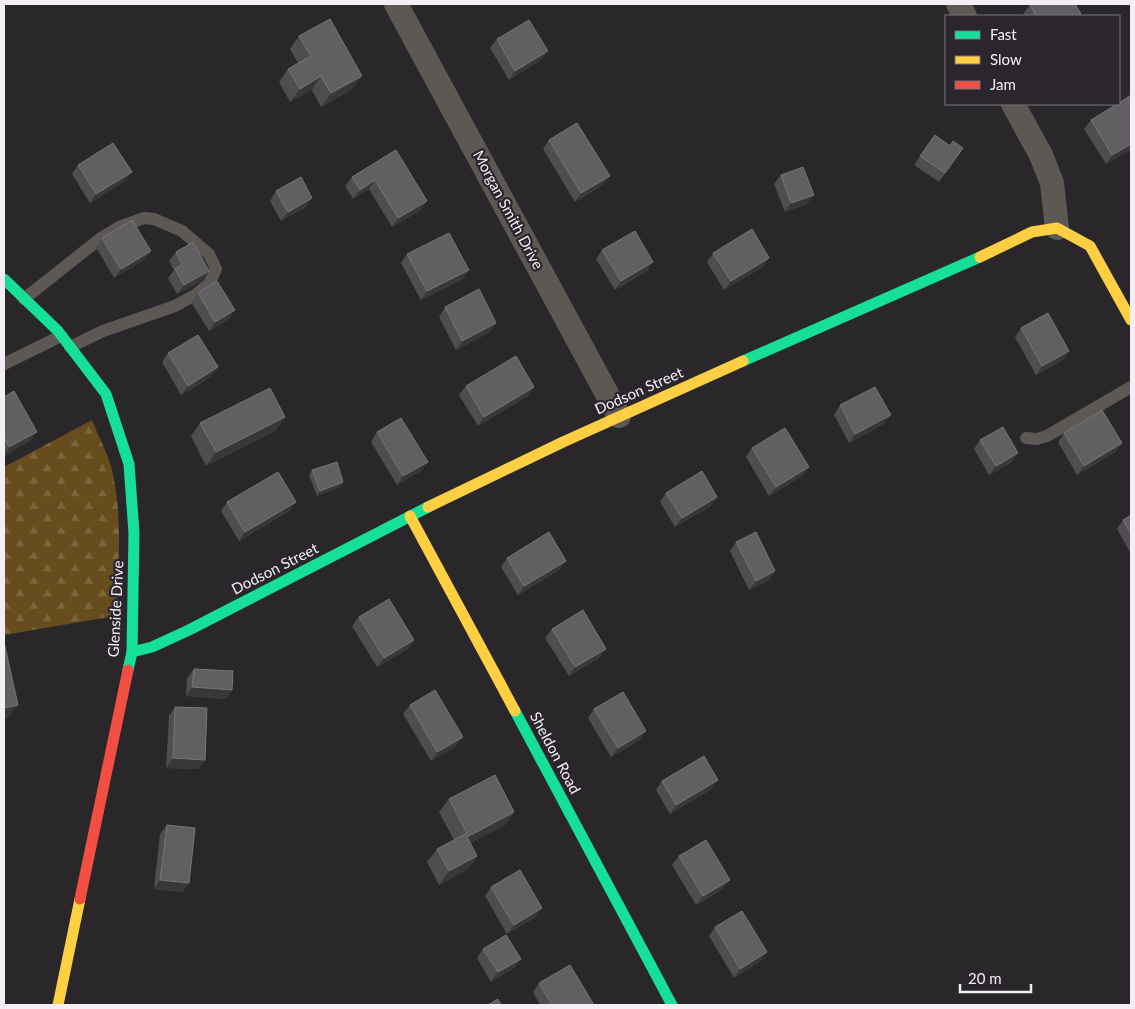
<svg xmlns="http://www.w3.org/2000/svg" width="1135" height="1009" font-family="Lato,sans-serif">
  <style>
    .forest { fill: url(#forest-firs) }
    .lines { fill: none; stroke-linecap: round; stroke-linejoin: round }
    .lane { stroke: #5c5853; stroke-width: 12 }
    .street { stroke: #5c5853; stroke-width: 24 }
    .fast { stroke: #16e098; stroke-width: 11 }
    .slow { stroke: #ffcf43; stroke-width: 11 }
    .jam { stroke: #f24e42; stroke-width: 11 }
    .wall { fill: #4f4d50 }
    .shaded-wall { fill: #39373a }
    .building { fill: #615f62; stroke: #787579 }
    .labels { text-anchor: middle; stroke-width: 4.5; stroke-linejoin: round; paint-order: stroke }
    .street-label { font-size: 15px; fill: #f3eff5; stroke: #2b252d }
  </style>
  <defs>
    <pattern id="forest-firs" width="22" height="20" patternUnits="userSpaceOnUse" patternTransform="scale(1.25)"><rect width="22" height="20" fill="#674c1d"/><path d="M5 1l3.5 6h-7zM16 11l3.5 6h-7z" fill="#7d663e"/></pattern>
  </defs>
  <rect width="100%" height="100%" fill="#2a272b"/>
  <path class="forest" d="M92,420C98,436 108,453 112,470C123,519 119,567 115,616L4,635V467Z"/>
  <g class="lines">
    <g class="lane">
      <polyline points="24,299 101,238 119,227 144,218 154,219 182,231 209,254 216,269 209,284 195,295 175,306 103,331 70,347"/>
      <polyline points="4,364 61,336"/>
      <polyline points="1026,438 1037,439 1047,436 1131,387"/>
    </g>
    <g class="street">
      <polyline points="396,4 619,416"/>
      <polyline points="958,4 965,16"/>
      <polyline points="1013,104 1041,155 1052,183 1057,228"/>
    </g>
    <g class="fast">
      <polyline points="4,279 58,331 106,394 129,464 134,533 132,652 128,670"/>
      <polyline points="743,361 980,257"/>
      <polyline points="132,652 152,647 189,630 428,507"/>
      <polyline points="515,711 672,1005"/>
    </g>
    <g class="slow">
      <polyline points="980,257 1032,232 1057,228 1090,246 1131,320"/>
      <polyline points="428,507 563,442 743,361"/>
      <polyline points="410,516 515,711"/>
      <polyline points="58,1005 80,899"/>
    </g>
    <polyline class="jam" points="80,899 128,670"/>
  </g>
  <g class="wall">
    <polygon points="1030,5 1079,16 1025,16 1023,14"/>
    <polygon points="299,36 352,89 321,107 312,90 290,102 279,82 288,69 298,63 290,49"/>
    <polygon points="497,39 541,60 509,80 490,48"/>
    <polygon points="1091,120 1131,149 1106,164 1084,129"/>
    <polygon points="935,135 950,146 963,148 939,182 914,165"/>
    <polygon points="549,140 603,185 575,202 543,149"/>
    <polygon points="396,150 421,210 392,227 369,189 353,199 345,186 352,177"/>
    <polygon points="78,165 125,181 90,203 72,174"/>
    <polygon points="781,175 807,204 785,212 774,184"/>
    <polygon points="276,191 306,207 281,221 270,201"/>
    <polygon points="102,238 151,251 144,260 114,278 96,247"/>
    <polygon points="602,250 647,271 615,290 596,259"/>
    <polygon points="176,252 209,271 203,280 177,294 168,278 174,270 169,261"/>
    <polygon points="713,253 763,267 724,290 707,262"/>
    <polygon points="407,254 469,270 463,279 421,300 401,263"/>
    <polygon points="198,293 229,319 209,331 191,302"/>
    <polygon points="445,307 490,332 456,350 439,317"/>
    <polygon points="1021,328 1069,351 1063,360 1036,375 1015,337"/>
    <polygon points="168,353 211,377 181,395 162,362"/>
    <polygon points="466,386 534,387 528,396 478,426 459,395"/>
    <polygon points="4,397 30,441 4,456"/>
    <polygon points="840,405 884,424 849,443 834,415"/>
    <polygon points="285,417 275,431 206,466 191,436 200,423"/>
    <polygon points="377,432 428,462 421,471 397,485 371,442"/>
    <polygon points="1064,433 1122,443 1115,452 1077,475 1058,442"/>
    <polygon points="980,440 1012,462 989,475 974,449"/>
    <polygon points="752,448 802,476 769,496 746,457"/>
    <polygon points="312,470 343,482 340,487 317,496 309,475"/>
    <polygon points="666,493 711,506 675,527 660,502"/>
    <polygon points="227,502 296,502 289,511 239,541 221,511"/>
    <polygon points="1131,515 1131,554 1117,529 1123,520"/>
    <polygon points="736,542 769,580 749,590 730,551"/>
    <polygon points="507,558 566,561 559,570 518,595 501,567"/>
    <polygon points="359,617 408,649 377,667 352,626"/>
    <polygon points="552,629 599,658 569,676 545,638"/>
    <polygon points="194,669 226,699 186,696 187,678"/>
    <polygon points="410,705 456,746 431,761 403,714"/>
    <polygon points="175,707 198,769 166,768 169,716"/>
    <polygon points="594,709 640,740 611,757 588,718"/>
    <polygon points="662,781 712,789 670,814 656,790"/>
    <polygon points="449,799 514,812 505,825 470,843 477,856 468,869 439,885 427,862 437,849 454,840 439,812"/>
    <polygon points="167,825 189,883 182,892 154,889 160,834"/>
    <polygon points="679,856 723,889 696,905 672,865"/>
    <polygon points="491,887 536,917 507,934 485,896"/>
    <polygon points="715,927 761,961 734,978 709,936"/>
    <polygon points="483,949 521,959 514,968 491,982 477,958"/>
    <polygon points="539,983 594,1005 540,1005 533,992"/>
  </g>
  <g class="shaded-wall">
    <polygon points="548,51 541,60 509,80 515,71"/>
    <polygon points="321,76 312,90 290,102 300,89"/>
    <polygon points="362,76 352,89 321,107 331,93"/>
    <polygon points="1131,144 1131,149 1106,164 1112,155"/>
    <polygon points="132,172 125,181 90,203 96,194"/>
    <polygon points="610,176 603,185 575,202 581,193"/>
    <polygon points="375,180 369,189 353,199 360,190"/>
    <polygon points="814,195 807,204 785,212 791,203"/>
    <polygon points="312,198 306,207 281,221 288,212"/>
    <polygon points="427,201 421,210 392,227 398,218"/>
    <polygon points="151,251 144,260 114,278 121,269"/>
    <polygon points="769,258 763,267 724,290 731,281"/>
    <polygon points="653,262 647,271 615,290 621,281"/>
    <polygon points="469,270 463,279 421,300 427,291"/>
    <polygon points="209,271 203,280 177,294 184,285"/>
    <polygon points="235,310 229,319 209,331 215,322"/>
    <polygon points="496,323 490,332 456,350 462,341"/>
    <polygon points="1069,351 1063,360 1036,375 1042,366"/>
    <polygon points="218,367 211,377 181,395 188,386"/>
    <polygon points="534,387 528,396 478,426 484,417"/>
    <polygon points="891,415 884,424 849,443 855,434"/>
    <polygon points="285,417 275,431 206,466 216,452"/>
    <polygon points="37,432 30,441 4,456 9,447"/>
    <polygon points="1122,443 1115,452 1077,475 1084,466"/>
    <polygon points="1018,453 1012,462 989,475 996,466"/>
    <polygon points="428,462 421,471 397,485 403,476"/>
    <polygon points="809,467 802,476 769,496 776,487"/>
    <polygon points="343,482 340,487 317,496 320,491"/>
    <polygon points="717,497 711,506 675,527 682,518"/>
    <polygon points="296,502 289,511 239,541 245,532"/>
    <polygon points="566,561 559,570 518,595 524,586"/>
    <polygon points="775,571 769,580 749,590 756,581"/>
    <polygon points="414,640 408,649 377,667 384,658"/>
    <polygon points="606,649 599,658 569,676 575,667"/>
    <polygon points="192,687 232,690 226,699 186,696"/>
    <polygon points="18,705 8,718 4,719 4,708"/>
    <polygon points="646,731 640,740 611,757 618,748"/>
    <polygon points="463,737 456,746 431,761 437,752"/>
    <polygon points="173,758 205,760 198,769 166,768"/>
    <polygon points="718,780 712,789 670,814 676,805"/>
    <polygon points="514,812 505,825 458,850 467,837"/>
    <polygon points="477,856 468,869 439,885 449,871"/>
    <polygon points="160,880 189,883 182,892 154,889"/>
    <polygon points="730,880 723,889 696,905 703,896"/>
    <polygon points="542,908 536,917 507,934 514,925"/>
    <polygon points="767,952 761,961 734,978 740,969"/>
    <polygon points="521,959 514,968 491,982 498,972"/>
  </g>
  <g class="building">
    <polygon points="1033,4 1075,4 1081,14 1077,16 1036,16 1030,5"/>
    <polygon points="330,19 362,76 331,93 321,76 300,89 288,69 311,56 299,36"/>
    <polygon points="529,20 548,51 515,71 497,39"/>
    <polygon points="1131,95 1131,144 1112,155 1091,120 1117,104 1119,104 1119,103"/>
    <polygon points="577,123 610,176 581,193 549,140"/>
    <polygon points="935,135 950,146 953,141 963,148 945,173 920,156"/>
    <polygon points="113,143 132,172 96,194 78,165"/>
    <polygon points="396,150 427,201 398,218 375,180 360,190 352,177"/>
    <polygon points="803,167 814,195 791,203 781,175"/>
    <polygon points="301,177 312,198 288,212 276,191"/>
    <polygon points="132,220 151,251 121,269 102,238"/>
    <polygon points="752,229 769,258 731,281 713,253"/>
    <polygon points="635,231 653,262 621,281 602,250"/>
    <polygon points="449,233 469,270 427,291 407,254"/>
    <polygon points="193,242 209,271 184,285 175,269 182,265 176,252"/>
    <polygon points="217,281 235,310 215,322 198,293"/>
    <polygon points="479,289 496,323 462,341 445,307"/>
    <polygon points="1048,313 1069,351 1042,366 1021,328"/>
    <polygon points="198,335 218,367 188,386 168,353"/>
    <polygon points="516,356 534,387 484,417 466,386"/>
    <polygon points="875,387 891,415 855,434 840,405"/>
    <polygon points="270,388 285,417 216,452 200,423"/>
    <polygon points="14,391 37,432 9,447 4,438 4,397"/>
    <polygon points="1102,410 1122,443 1084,466 1064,433"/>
    <polygon points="401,418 428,462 403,476 377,432"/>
    <polygon points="1003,427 1018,453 996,466 980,440"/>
    <polygon points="785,428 809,467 776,487 752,448"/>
    <polygon points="337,462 343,482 320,491 312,470"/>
    <polygon points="702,471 717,497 682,518 666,493"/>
    <polygon points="278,472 296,502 245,532 227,502"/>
    <polygon points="1131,515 1131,534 1123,520"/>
    <polygon points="549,532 566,561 524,586 507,558"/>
    <polygon points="756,532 775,571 756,581 736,542"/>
    <polygon points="389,599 414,640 384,658 359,617"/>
    <polygon points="583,610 606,649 575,667 552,629"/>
    <polygon points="4,642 18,705 4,708"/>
    <polygon points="194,669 233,671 232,690 192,687"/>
    <polygon points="435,690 463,737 437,752 410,705"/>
    <polygon points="623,692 646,731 618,748 594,709"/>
    <polygon points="175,707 207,708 205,760 173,758"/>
    <polygon points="704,756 718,780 676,805 662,781"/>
    <polygon points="495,775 514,812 467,837 477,856 449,871 437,849 467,833 449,799"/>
    <polygon points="167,825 195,828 189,883 160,880"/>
    <polygon points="706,840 730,880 703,896 679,856"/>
    <polygon points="520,870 542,908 514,925 491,887"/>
    <polygon points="742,911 767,952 740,969 715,927"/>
    <polygon points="506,935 521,959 498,972 483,949"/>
    <polygon points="570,965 594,1005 552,1005 539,983"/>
    <polygon points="498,999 501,1005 488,1005"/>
  </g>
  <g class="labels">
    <g class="street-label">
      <text transform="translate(508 210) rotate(62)" y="5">Morgan Smith Drive</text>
      <text transform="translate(639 391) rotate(-24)" y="5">Dodson Street</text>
      <text transform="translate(275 569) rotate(-27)" y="5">Dodson Street</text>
      <text transform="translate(116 609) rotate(-87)" y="5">Glenside Drive</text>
      <text transform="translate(555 753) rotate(62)" y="5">Sheldon Road</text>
    </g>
  </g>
  <rect width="1135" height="1009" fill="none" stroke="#f3eff5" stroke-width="10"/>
  <rect x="945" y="15" width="175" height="90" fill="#2b252d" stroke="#7b767d"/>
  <rect x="955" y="31" width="25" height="8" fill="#16e098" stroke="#7b767d"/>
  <text x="990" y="40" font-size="15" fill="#f3eff5">Fast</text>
  <rect x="955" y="56" width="25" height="8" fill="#ffcf43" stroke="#7b767d"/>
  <text x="990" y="65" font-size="15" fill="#f3eff5">Slow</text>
  <rect x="955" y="81" width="25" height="8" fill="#f24e42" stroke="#7b767d"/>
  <text x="990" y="90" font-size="15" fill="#f3eff5">Jam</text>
  <path d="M960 984v8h71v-8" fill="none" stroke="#f3eff5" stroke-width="2.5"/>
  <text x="968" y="984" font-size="15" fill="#f3eff5" stroke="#2b252d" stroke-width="4" paint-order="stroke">20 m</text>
</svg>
